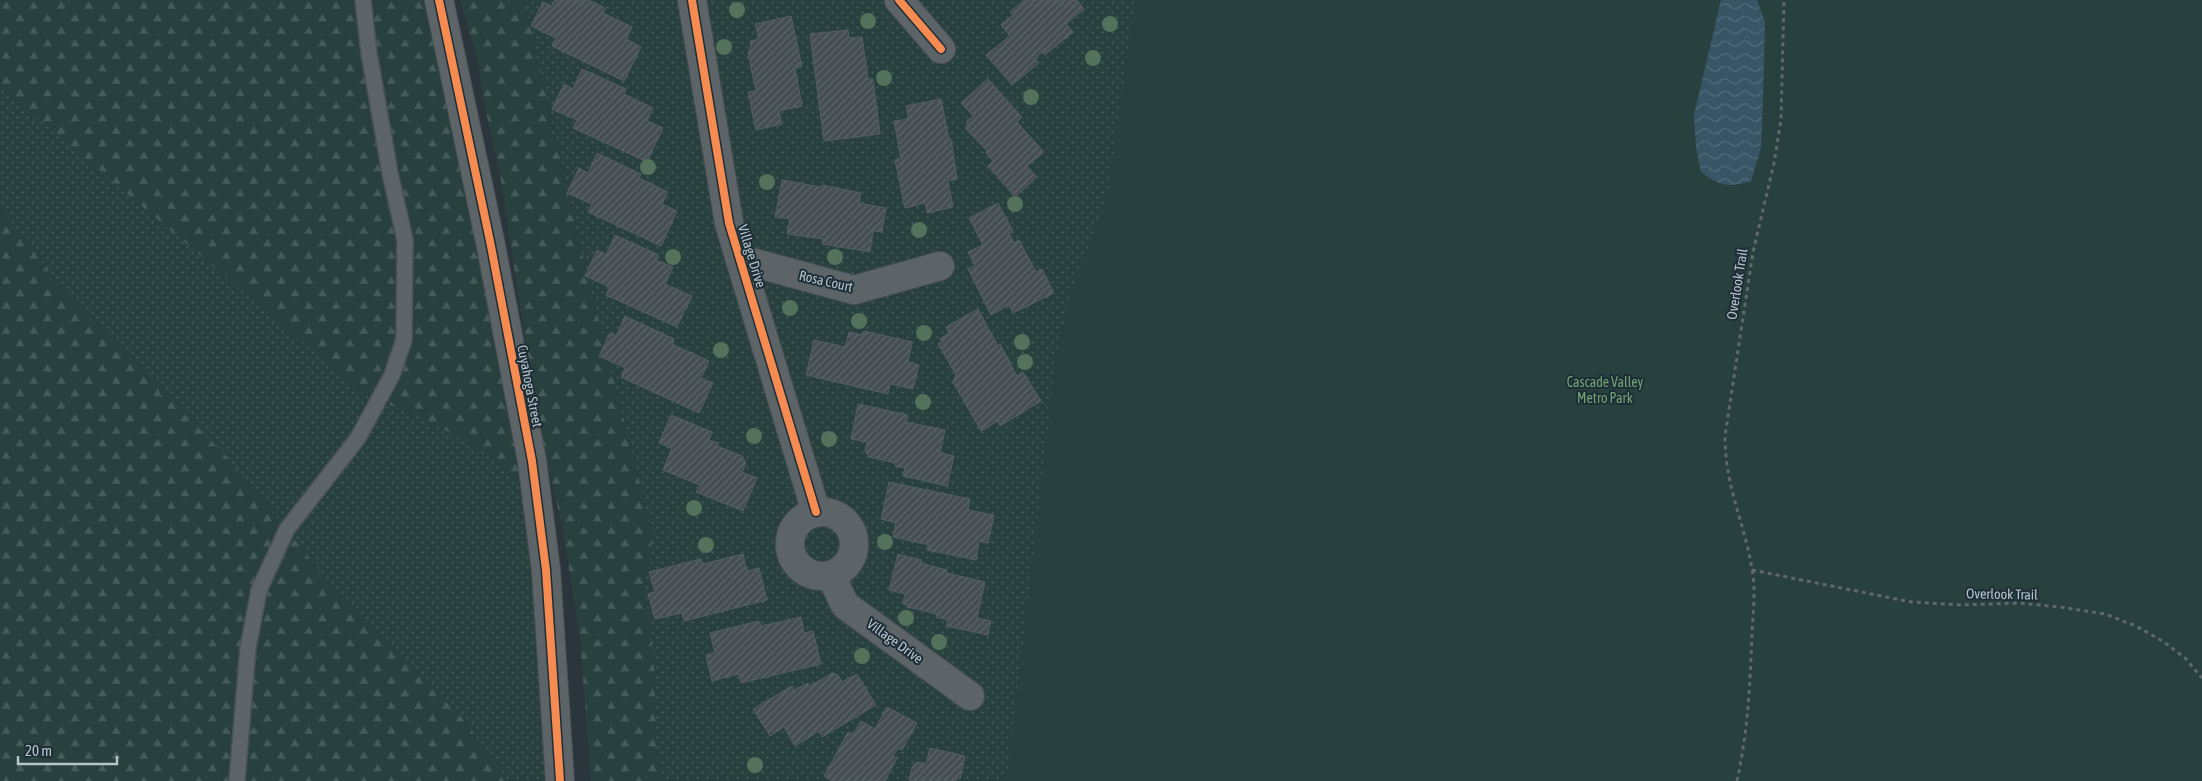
<svg xmlns="http://www.w3.org/2000/svg" width="2202" height="781" font-family="'Asap Condensed',sans-serif">
  <style>
    .grass { fill: url(#grass-dots) }
    .forest { fill: url(#forest-firs) }
    .park { fill: #28413f }
    .water { fill: url(#water-waves) }
    .building { fill: url(#building-hatch); stroke: #535e63 }
    .lines { fill: none; stroke-linecap: round; stroke-linejoin: round }
    .service-casing { stroke: #4a5156; stroke-width: 18 }
    .minor-casing { stroke: #4a5156; stroke-width: 30 }
    .tertiary-casing { stroke: #4a5156; stroke-width: 30 }
    .path { stroke: #5f686c; stroke-width: 3; stroke-dasharray: 4 4; stroke-linecap: butt }
    .service { stroke: #5c6468; stroke-width: 15 }
    .minor { stroke: #5c6468; stroke-width: 28 }
    .tertiary { stroke: #5c6468; stroke-width: 28 }
    .cycleway-casing { stroke: #1e2e37; stroke-width: 11 }
    .cycleway { stroke: #f68b52; stroke-width: 8 }
    .tree { fill: #53715b }
    .labels { text-anchor: middle; stroke-width: 4; stroke-linejoin: round; paint-order: stroke }
    .street-label { font-size: 14px; fill: #b6c3cb; stroke: #1e2e37 }
    .park-label { font-size: 14px; fill: #74a274; stroke: #1e2e37 }
  </style>
  <defs>
    <pattern id="grass-dots" width="8" height="8" patternUnits="userSpaceOnUse" patternTransform="scale(1.25)"><rect width="8" height="8" fill="#28413f"/><path d="M2 2h.1M6 6h.1" fill="none" stroke="#455b59" stroke-width="1.8" stroke-linecap="round"/></pattern>
    <pattern id="forest-firs" width="22" height="20" patternUnits="userSpaceOnUse" patternTransform="scale(1.25)"><rect width="22" height="20" fill="#28413f"/><path d="M5 1l3.5 6h-7zM16 11l3.5 6h-7z" fill="#455b59"/></pattern>
    <pattern id="water-waves" width="16" height="10" patternUnits="userSpaceOnUse" patternTransform="scale(1.25)"><rect width="16" height="10" fill="#375565"/><path d="M0 5q4-4 8 0t8 0" fill="none" stroke="#526c7a"/></pattern>
    <pattern id="building-hatch" width="6" height="6" patternUnits="userSpaceOnUse" patternTransform="scale(1.25)"><rect width="6" height="6" fill="#454e53"/><path d="M-1 1l2-2M0 6l6-6M5 7l2-2" fill="none" stroke="#5e666a"/></pattern>
  </defs>
  <rect width="100%" height="100%" fill="#2b363c"/>
  <g class="grass">
    <polygon points="524,0 1136,0 1106,205 1072,289 1057,354 1007,781 663,781 656,746 654,675 645,588 653,535 590,286"/>
    <polygon points="0,86 365,395 425,419 490,455 521,483 560,781 508,781 463,719 345,601 225,455 69,297 0,208"/>
  </g>
  <g class="forest">
    <polygon points="0,0 437,0 532,461 521,483 490,455 425,419 365,395 0,86"/>
    <polygon points="460,0 524,0 582,254 653,535 645,588 654,662 656,746 663,781 591,781 580,638 563,530 539,426 500,175 483,98 477,57"/>
    <polygon points="0,208 69,297 225,455 345,601 463,719 508,781 0,781"/>
  </g>
  <polygon class="park" points="1136,0 2202,0 2202,781 1007,781 1057,354 1072,289 1106,205"/>
  <path class="water" d="M1721,0H1757L1765,22L1763,99L1761,148L1751,181C1729,188 1719,186 1701,172L1696,148L1694,115Z"/>
  <g class="building">
    <polygon points="555,0 589,0 605,8 603,13 632,27 626,39 641,47 624,81 552,46 556,38 531,26 543,2 552,6"/>
    <polygon points="1024,0 1077,0 1084,9 1066,24 1073,32 1045,55 1042,52 1035,58 1039,63 1012,85 986,55 1010,36 1001,25 1013,15 1010,12"/>
    <polygon points="791,16 802,67 795,68 802,106 779,111 782,124 756,130 748,92 756,91 748,53 751,47 750,41 759,39 755,24"/>
    <polygon points="848,30 849,38 862,37 868,79 873,79 880,134 824,141 810,34"/>
    <polygon points="582,69 626,89 624,94 653,108 647,121 663,128 647,162 573,128 577,120 552,109 564,84 573,89"/>
    <polygon points="988,79 1022,117 1017,122 1044,152 1027,166 1037,177 1015,197 988,166 993,161 986,153 987,151 966,129 967,121 973,116 961,103"/>
    <polygon points="941,99 949,139 951,139 957,179 948,181 953,207 927,213 925,203 905,208 895,160 901,159 894,121 909,119 906,106"/>
    <polygon points="597,153 641,174 639,178 668,192 662,204 677,211 661,246 588,212 592,204 567,193 579,168 588,173"/>
    <polygon points="782,180 821,187 822,185 861,193 859,203 886,208 882,232 873,231 870,252 822,244 823,239 787,234 790,219 775,217"/>
    <polygon points="998,203 1013,231 1009,233 1014,243 1019,240 1036,272 1042,269 1054,293 1013,313 1009,305 991,315 968,269 975,266 968,252 983,245 969,218"/>
    <polygon points="615,235 659,255 656,260 673,267 665,284 692,296 677,327 606,295 610,287 585,276 597,250 606,255"/>
    <polygon points="978,309 998,346 1000,344 1017,376 1023,372 1041,401 1000,426 998,421 981,431 953,382 956,375 938,344 942,342 940,339 949,333 946,327"/>
    <polygon points="625,316 674,339 672,344 709,361 701,378 713,383 699,413 621,377 625,368 599,356 610,333 616,336"/>
    <polygon points="864,331 912,342 908,362 919,365 913,389 890,384 888,394 806,375 814,340 845,347 849,332 863,335"/>
    <polygon points="858,404 908,415 906,422 945,430 940,453 954,456 947,486 903,476 905,468 895,466 896,463 869,457 865,451 867,442 851,439"/>
    <polygon points="671,415 712,432 709,440 719,443 717,446 742,456 746,463 742,472 757,478 743,511 696,492 700,485 663,470 672,448 659,443"/>
    <polygon points="889,482 970,499 968,510 994,515 988,543 979,541 976,560 927,550 929,545 893,537 896,523 881,519"/>
    <polygon points="743,554 747,571 759,568 767,600 684,621 682,613 655,619 648,594 655,592 649,572 701,559 703,564"/>
    <polygon points="898,554 921,560 920,563 947,570 946,573 985,582 977,618 991,621 988,635 946,626 948,620 936,617 937,614 908,607 903,603 905,594 889,590"/>
    <polygon points="801,617 804,633 813,631 821,664 741,683 739,674 712,681 706,655 715,653 710,633 759,621 761,626"/>
    <polygon points="832,673 838,675 842,682 857,674 876,705 822,737 819,731 795,746 784,727 770,736 753,709 792,686 795,690 808,683 810,686"/>
    <polygon points="887,707 917,723 902,750 898,748 893,756 897,758 885,781 832,781 824,776 848,732 853,735 861,721 875,729"/>
    <polygon points="930,748 965,756 960,779 957,778 956,781 909,781 912,767 917,762 926,764"/>
  </g>
  <g class="lines">
    <g class="service-casing">
      <polyline id="service" points="237,781 248,648 259,590 287,529 358,438 392,375 404,340 405,240 390,173 369,53 363,0"/>
    </g>
    <g class="minor-casing">
      <g id="minor">
        <polyline points="692,0 729,223 816,512"/>
        <polyline points="899,0 941,49"/>
        <polyline points="740,259 854,290 940,266"/>
        <circle cx="822" cy="544" r="32"/>
        <polyline points="831,576 845,605 970,696"/>
      </g>
    </g>
    <g class="tertiary-casing">
      <polyline id="tertiary" points="439,0 490,241 532,461 546,570 560,781"/>
    </g>
    <g class="path">
      <polyline points="1752,570 1911,602 1961,605 2019,603 2060,607 2105,614 2136,626 2164,642 2185,658 2202,678"/>
      <path d="M1737,781C1748,730 1750,685 1752,634C1753,613 1756,589 1752,569C1744,521 1725,487 1725,436L1753,252L1774,163L1781,120L1784,0"/>
    </g>
    <use href="#service" class="service"/>
    <use href="#minor" class="minor"/>
    <use href="#tertiary" class="tertiary"/>
    <g class="cycleway-casing">
      <g id="cycleway">
        <polyline points="439,0 490,241 532,461 546,570 560,781"/>
        <polyline points="692,0 729,223 816,512"/>
        <polyline points="899,0 941,49"/>
      </g>
    </g>
    <use href="#cycleway" class="cycleway"/>
  </g>
  <g class="tree">
    <circle cx="737" cy="10" r="8"/>
    <circle cx="868" cy="21" r="8"/>
    <circle cx="1110" cy="24" r="8"/>
    <circle cx="724" cy="47" r="8"/>
    <circle cx="1093" cy="58" r="8"/>
    <circle cx="884" cy="78" r="8"/>
    <circle cx="1031" cy="97" r="8"/>
    <circle cx="648" cy="167" r="8"/>
    <circle cx="767" cy="182" r="8"/>
    <circle cx="1015" cy="204" r="8"/>
    <circle cx="919" cy="230" r="8"/>
    <circle cx="673" cy="257" r="8"/>
    <circle cx="835" cy="257" r="8"/>
    <circle cx="790" cy="308" r="8"/>
    <circle cx="859" cy="321" r="8"/>
    <circle cx="924" cy="333" r="8"/>
    <circle cx="1022" cy="342" r="8"/>
    <circle cx="721" cy="350" r="8"/>
    <circle cx="1025" cy="362" r="8"/>
    <circle cx="923" cy="402" r="8"/>
    <circle cx="754" cy="436" r="8"/>
    <circle cx="829" cy="439" r="8"/>
    <circle cx="694" cy="508" r="8"/>
    <circle cx="885" cy="542" r="8"/>
    <circle cx="706" cy="545" r="8"/>
    <circle cx="906" cy="618" r="8"/>
    <circle cx="939" cy="642" r="8"/>
    <circle cx="862" cy="656" r="8"/>
    <circle cx="755" cy="765" r="8"/>
  </g>
  <g class="labels">
    <g class="street-label">
      <text transform="translate(752 256) rotate(73)" y="5">Village Drive</text>
      <text transform="translate(826 281) rotate(13)" y="5">Rosa Court</text>
      <text transform="translate(1737 284) rotate(-81)" y="5">Overlook Trail</text>
      <text transform="translate(530 386) rotate(79)" y="5">Cuyahoga Street</text>
      <text transform="translate(2002 594) rotate(1)" y="5">Overlook Trail</text>
      <text transform="translate(895 641) rotate(36)" y="5">Village Drive</text>
    </g>
    <g class="park-label">
      <text x="1605" y="387">Cascade Valley<tspan x="1605" dy="16">Metro Park</tspan></text>
    </g>
  </g>
  <path d="M18 756v8h99v-8" fill="none" stroke="#b6c3cb" stroke-width="2.5"/>
  <text x="25" y="756" font-size="15" fill="#b6c3cb" stroke="#1e2e37" stroke-width="4" paint-order="stroke">20 m</text>
</svg>
